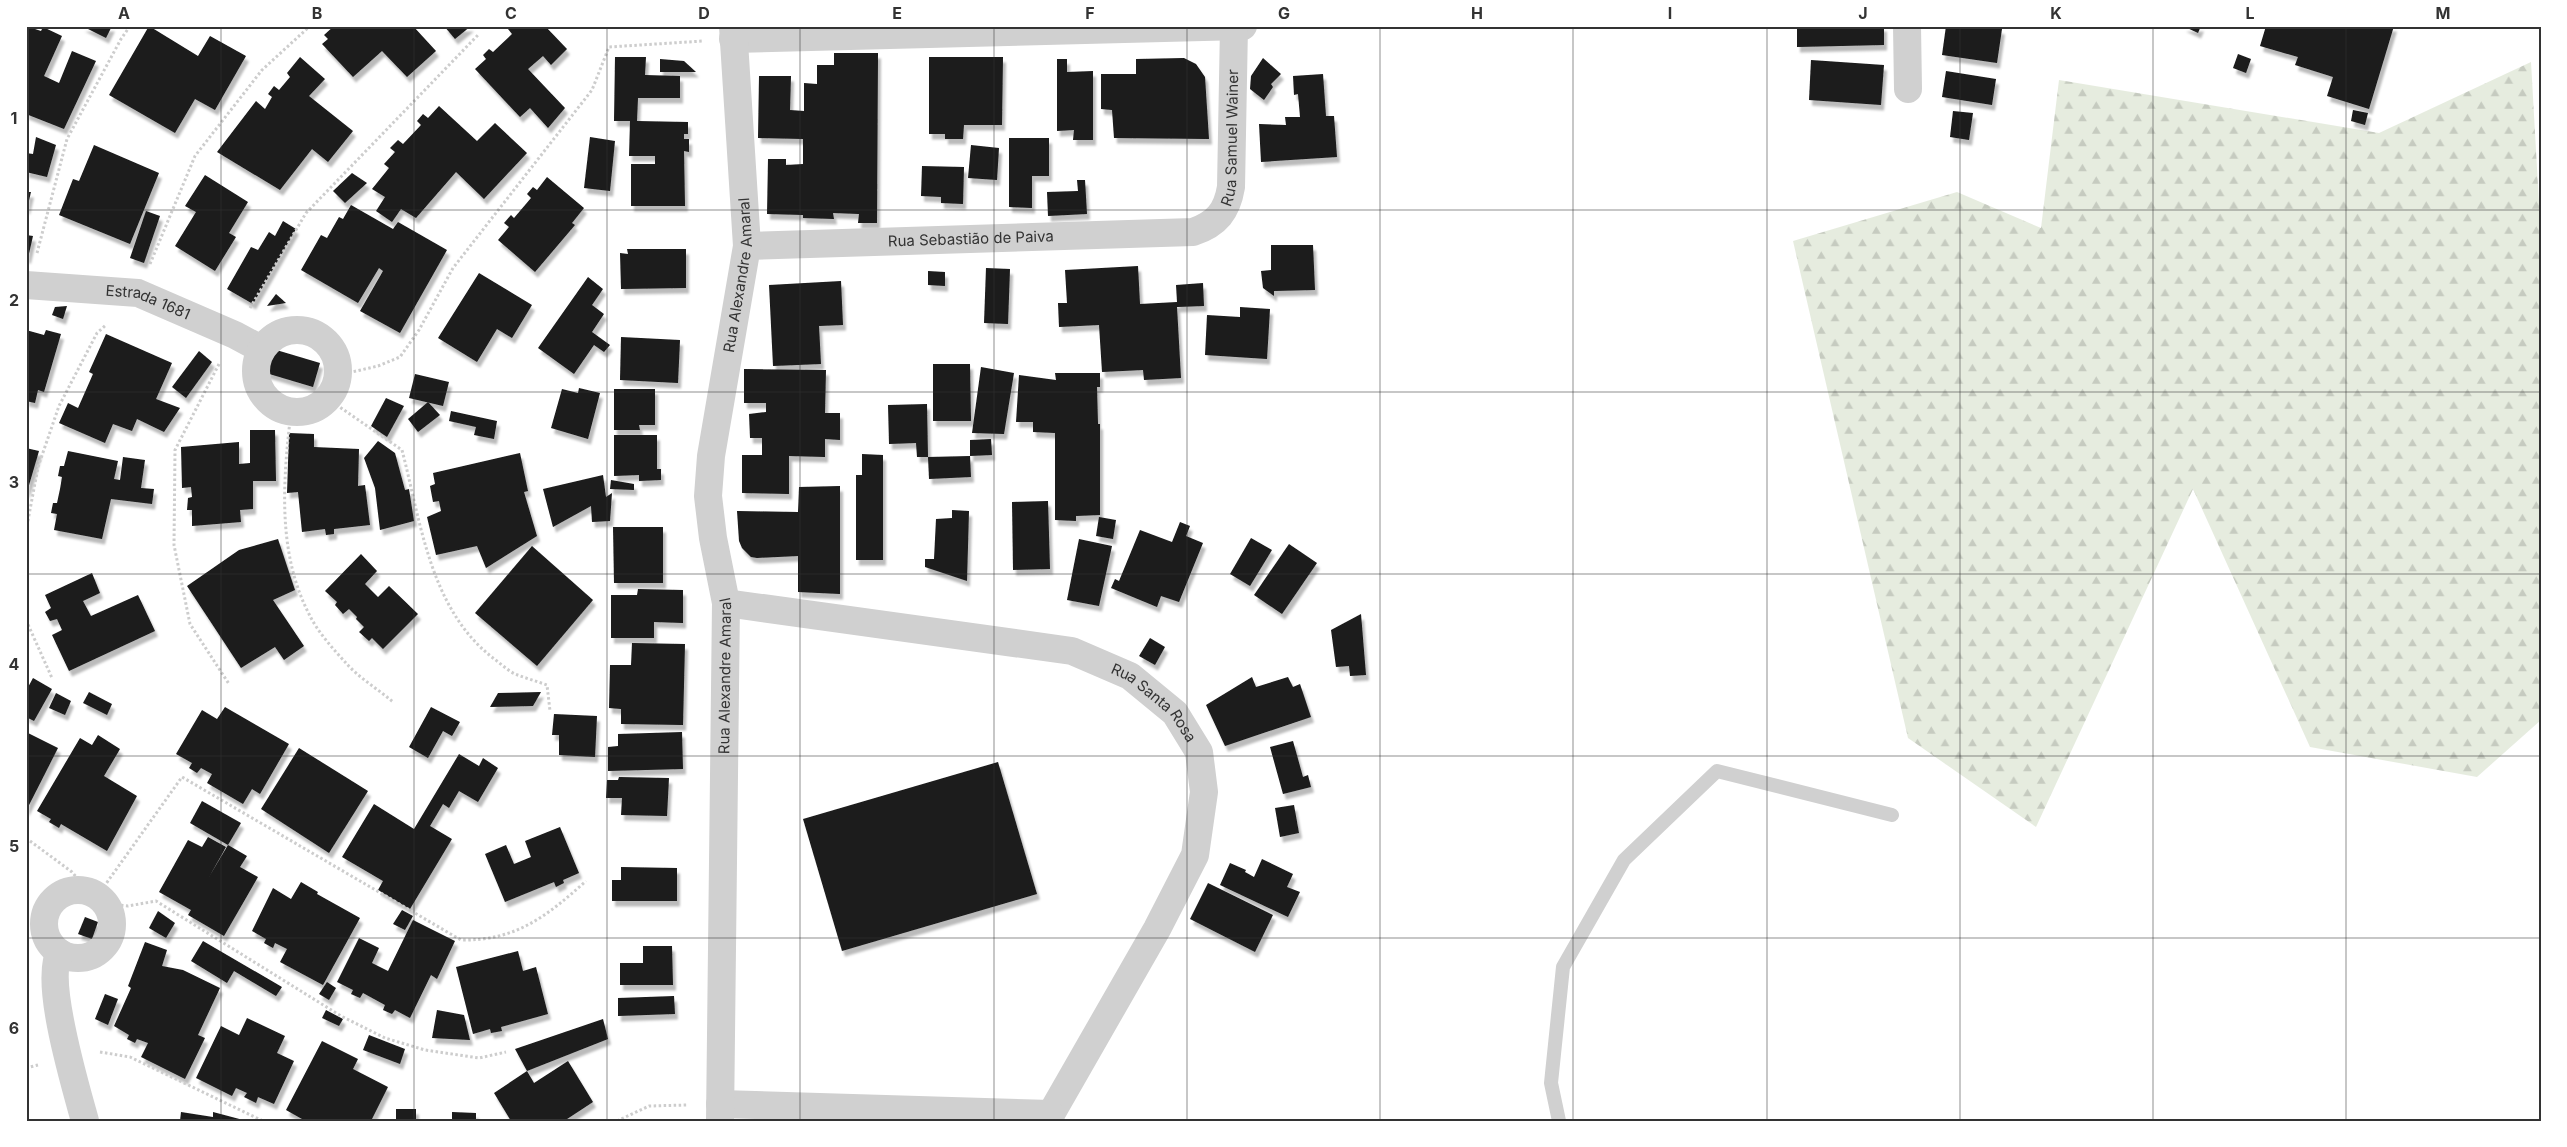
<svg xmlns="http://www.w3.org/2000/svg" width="2567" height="1147" font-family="Inter,sans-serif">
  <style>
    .forest { fill: url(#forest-firs) }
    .building { fill: #1a1a1a; filter: url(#shadow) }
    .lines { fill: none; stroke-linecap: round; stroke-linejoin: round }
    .path { stroke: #cdcdcd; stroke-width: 3; stroke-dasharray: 2.5 2.5; stroke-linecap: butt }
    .service { stroke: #d0d0d0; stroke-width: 14 }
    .minor { stroke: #d0d0d0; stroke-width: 28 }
    .grid { fill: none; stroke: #333; stroke-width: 1; stroke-opacity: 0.55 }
    .labels { text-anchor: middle; stroke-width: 5; stroke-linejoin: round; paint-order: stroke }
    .street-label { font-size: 15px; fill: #333; stroke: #fff }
    .neatline { fill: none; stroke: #333; stroke-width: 2 }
    .grid-label { font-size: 16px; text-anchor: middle; font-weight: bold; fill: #333 }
  </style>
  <defs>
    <pattern id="forest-firs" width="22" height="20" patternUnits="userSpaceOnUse" patternTransform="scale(1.25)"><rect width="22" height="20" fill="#e6ecdf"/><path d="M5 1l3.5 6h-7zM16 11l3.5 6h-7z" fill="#c6cbc0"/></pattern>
    <filter id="shadow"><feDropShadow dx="3" dy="5.5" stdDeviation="1" flood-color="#0004"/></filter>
  </defs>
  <rect width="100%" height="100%" fill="#fff"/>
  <polygon class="forest" points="2531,62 2541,239 2541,720 2477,777 2310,747 2193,489 2036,827 1908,738 1793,241 1957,192 2041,228 2059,80 2379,133"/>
  <g class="building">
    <polygon points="26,26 41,31 43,27 62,36 44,76 59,83 72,51 96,61 64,129 26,114"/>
    <polygon points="82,26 112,26 106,38"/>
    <polygon points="149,26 198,56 210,36 246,56 215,110 195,99 175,133 109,95"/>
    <polygon points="334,26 340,28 342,26 413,26 436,51 407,77 382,51 353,77 322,44 328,39 324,35"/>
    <polygon points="444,26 471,26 455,39"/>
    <polygon points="511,26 545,26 567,49 551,65 543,56 528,69 565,108 548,128 530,108 520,117 475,69 486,59 483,55 489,49 493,52 512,34 508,29"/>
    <polygon points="1797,26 1884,26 1884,45 1797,47"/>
    <polygon points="1946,26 1982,26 2002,29 1997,63 1942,55"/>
    <polygon points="2183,26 2201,26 2198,33"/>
    <polygon points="2266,26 2394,26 2369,109 2327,96 2333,77 2295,65 2298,57 2260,46"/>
    <polygon points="834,53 878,53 877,223 858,223 859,214 833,213 834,219 803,218 803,215 767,214 768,159 786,159 786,165 803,164 803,139 758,138 759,76 791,76 790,110 804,111 804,83 817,84 817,65 834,65"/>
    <polygon points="2238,54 2251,59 2246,73 2233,68"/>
    <polygon points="300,57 325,79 309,96 353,131 328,162 312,149 280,190 217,152 256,101 265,109 272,97 268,94 274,86 279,90 290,77 287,73"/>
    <polygon points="615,57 646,57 645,75 680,76 680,98 638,98 637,121 688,122 688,134 684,134 684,139 689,139 689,152 684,151 685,206 631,206 631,164 655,164 655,156 629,156 630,121 614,121"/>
    <polygon points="929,57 1003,57 1002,125 964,125 963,139 945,139 945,134 929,134"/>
    <polygon points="1184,58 1196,64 1205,77 1209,139 1114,138 1112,110 1101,109 1101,74 1136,74 1136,59"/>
    <polygon points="1263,58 1281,74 1271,84 1273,87 1264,100 1250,89 1251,76"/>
    <polygon points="660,59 684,61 696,72 660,72"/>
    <polygon points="1057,59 1067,59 1067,72 1093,71 1093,140 1073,140 1074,130 1057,131"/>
    <polygon points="1811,60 1884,65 1881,105 1809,100"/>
    <polygon points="1946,71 1996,79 1992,105 1942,97"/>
    <polygon points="1323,74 1326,116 1334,116 1337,157 1261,162 1259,124 1286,125 1285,117 1300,117 1298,94 1294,95 1293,76"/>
    <polygon points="439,106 477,141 495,123 527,153 484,199 456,172 416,218 401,209 392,222 376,211 385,197 372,189 389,168 384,164 395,152 390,148 398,140 403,144 421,125 417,121 423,114 428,118"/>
    <polygon points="2353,110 2368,113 2365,125 2351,121"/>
    <polygon points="1953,111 1973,113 1969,140 1950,137"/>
    <polygon points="36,137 56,145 47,177 26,172 26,153 33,154"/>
    <polygon points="590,137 615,141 610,191 584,188"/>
    <polygon points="1009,138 1049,138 1049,176 1032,176 1032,208 1009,207"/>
    <polygon points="94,145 159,173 130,244 59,215 73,179 79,181"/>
    <polygon points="971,145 999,148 997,180 968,178"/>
    <polygon points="922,166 964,167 963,204 941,203 941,197 921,196"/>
    <polygon points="352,173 367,183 345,203 333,191"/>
    <polygon points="205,175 248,202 229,233 236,237 215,271 175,246 196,212 185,206"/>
    <polygon points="547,177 584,208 572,223 575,225 535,272 498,240 509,227 504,223 511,215 514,218 531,198 527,194 533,187 537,190"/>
    <polygon points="1077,180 1085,180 1087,214 1048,216 1047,192 1078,191"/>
    <polygon points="26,192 31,192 27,209 26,209"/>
    <polygon points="351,205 393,229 398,222 447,250 400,333 360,311 383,271 379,268 358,303 301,270 321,235 327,238 339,217 343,219"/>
    <polygon points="146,211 160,216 144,263 130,258"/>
    <polygon points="283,221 296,229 253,304 227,289 251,247 258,250 269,232 275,236"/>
    <polygon points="26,235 33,236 28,258 26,258"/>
    <polygon points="1271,245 1313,245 1315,290 1274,291 1274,296 1263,288 1261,271 1271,270"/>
    <polygon points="627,249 686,249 686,288 621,289 620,253 628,254"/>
    <polygon points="1138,266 1140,304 1177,302 1176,285 1203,283 1204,306 1177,307 1181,378 1144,380 1143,370 1102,372 1099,325 1059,327 1058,303 1067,303 1065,270"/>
    <polygon points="986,268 1010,269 1008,324 984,323"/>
    <polygon points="928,271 945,272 945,286 928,285"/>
    <polygon points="479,273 532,305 512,338 497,329 477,362 438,338"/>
    <polygon points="588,277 603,289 592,305 604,314 592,332 610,345 604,352 594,345 574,374 538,348"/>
    <polygon points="841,281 843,325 819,326 821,364 773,366 769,285"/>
    <polygon points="276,294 286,303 267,306"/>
    <polygon points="67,306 63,319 52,315 55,307"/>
    <polygon points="1240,307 1270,309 1267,359 1205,355 1207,315 1240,317"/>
    <polygon points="26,330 44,335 46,330 61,334 44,392 38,390 35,403 26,401"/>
    <polygon points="106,334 172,363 156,399 180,408 164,432 137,419 132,431 113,424 105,443 59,423 68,403 78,408 93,374 89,372"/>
    <polygon points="621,337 680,340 678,383 620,380"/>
    <polygon points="273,349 320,363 313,387 266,373"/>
    <polygon points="199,351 212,362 186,398 172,387"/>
    <polygon points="933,364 970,364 971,421 933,421"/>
    <polygon points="981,367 1014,373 1004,434 972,433"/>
    <polygon points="744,369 826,370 825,413 840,413 840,440 825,439 825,457 789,456 789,494 742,493 742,455 762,455 762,438 750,438 749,414 766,412 766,403 744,403"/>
    <polygon points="1055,373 1100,373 1100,387 1097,387 1098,424 1100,424 1100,515 1076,516 1076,521 1055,520 1055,433 1033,432 1033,422 1016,422 1019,375 1056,380"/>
    <polygon points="415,374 449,382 443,406 409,398"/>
    <polygon points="579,388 600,393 588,439 551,428 562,389 578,393"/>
    <polygon points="614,389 655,389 655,425 639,425 640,430 614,430"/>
    <polygon points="386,398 404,406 387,437 371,426"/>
    <polygon points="428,402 440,415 418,432 408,419"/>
    <polygon points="927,404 928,457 917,457 916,443 889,444 888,405"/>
    <polygon points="451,411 497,421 494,439 474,435 476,427 449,421"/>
    <polygon points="250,430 275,430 276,481 253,481 253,509 240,510 241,522 192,526 192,510 187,510 188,498 192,497 191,487 182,488 181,447 239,442 239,464 250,463"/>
    <polygon points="289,433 314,434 314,447 359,449 358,486 365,485 370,525 334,529 334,534 326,535 325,529 302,532 298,492 287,493"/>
    <polygon points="614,435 657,435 657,469 661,469 661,480 639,481 639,475 614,476"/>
    <polygon points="991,439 992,455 970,456 970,440"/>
    <polygon points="378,441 395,453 405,490 409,489 414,521 380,530 375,488 364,458"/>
    <polygon points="26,448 39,451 27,492 26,492"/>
    <polygon points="68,451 118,461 114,479 120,480 123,457 145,460 141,488 154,489 152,504 111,499 102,539 54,530 57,514 51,513 53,503 57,503 60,489 62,477 58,476 60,466 64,466"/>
    <polygon points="520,453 528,491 524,492 537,536 486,568 477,546 436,555 427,517 441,511 439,501 433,502 430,486 435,484 433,473"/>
    <polygon points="862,454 883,455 883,560 856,560 856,475 862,475"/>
    <polygon points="970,456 971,477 929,479 928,457"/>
    <polygon points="603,475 606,497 612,493 610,521 592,522 591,506 553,527 543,489"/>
    <polygon points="611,480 634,484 634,490 610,489"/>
    <polygon points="840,486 840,594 798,592 798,556 757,558 751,557 742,548 739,541 737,511 798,512 799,487"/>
    <polygon points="1048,501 1050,569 1013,570 1012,502"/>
    <polygon points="952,510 969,511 967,581 925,567 925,559 934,559 936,519 952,518"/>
    <polygon points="1099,517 1116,520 1113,539 1096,536"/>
    <polygon points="1180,522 1190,526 1186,536 1203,543 1179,602 1161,596 1157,607 1111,588 1115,579 1119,581 1140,530 1172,542"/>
    <polygon points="613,527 663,527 663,583 614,583"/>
    <polygon points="1251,538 1272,550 1250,586 1230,574"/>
    <polygon points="278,539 295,590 273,600 304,646 284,660 275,647 241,668 187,586 239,550"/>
    <polygon points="1079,539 1112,546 1099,606 1067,600"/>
    <polygon points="1289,544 1317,563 1282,614 1254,595"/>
    <polygon points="532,546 593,600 537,666 475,613"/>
    <polygon points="361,554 377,571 365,584 378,597 389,586 418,614 383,649 372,638 369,641 359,632 364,627 356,619 357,617 349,609 343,614 335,605 337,602 325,591"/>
    <polygon points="92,573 100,593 83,601 91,616 138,595 155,631 69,671 52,635 62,630 57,619 50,621 45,612 51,608 45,595"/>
    <polygon points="638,589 683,590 683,623 654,622 654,638 611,638 611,595 637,595"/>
    <polygon points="1361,614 1366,675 1350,676 1349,666 1336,667 1331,630"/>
    <polygon points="1150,638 1165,647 1155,665 1139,656"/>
    <polygon points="632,643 685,644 683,725 621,724 621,709 609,708 610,665 631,665"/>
    <polygon points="1252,677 1256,687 1288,677 1293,687 1300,684 1311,717 1225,746 1206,705"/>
    <polygon points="33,678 52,689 34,721 26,717 26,691"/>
    <polygon points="89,692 112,704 107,715 83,703"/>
    <polygon points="541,692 533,706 490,707 498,693"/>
    <polygon points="56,693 71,701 65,715 49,708"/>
    <polygon points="225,707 289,744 260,794 252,789 243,804 207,783 212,774 201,768 197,773 189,768 192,763 176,754 202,710 217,719"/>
    <polygon points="431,707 460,722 452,736 443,731 428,758 409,747"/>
    <polygon points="554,714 597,716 595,757 559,755 559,735 552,735"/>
    <polygon points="26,732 58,748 26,811"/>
    <polygon points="682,732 683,769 608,771 608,747 618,746 618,734"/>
    <polygon points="98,735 120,749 104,776 137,796 107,851 61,824 59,828 49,822 51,819 37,811 80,738 92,745"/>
    <polygon points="1293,741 1303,777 1308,775 1311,787 1283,794 1270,747"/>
    <polygon points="299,748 368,791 329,853 261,809"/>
    <polygon points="459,754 479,766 483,758 498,768 478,802 459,791 449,808 443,804 430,826 452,839 410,909 378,890 383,881 342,857 374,804 414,829"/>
    <polygon points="998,762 1037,894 842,951 803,819"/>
    <polygon points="619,777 669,778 667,816 621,815 622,798 606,798 607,780 618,780"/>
    <polygon points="202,801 241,823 228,845 190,823"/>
    <polygon points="1294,805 1299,833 1280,837 1275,808"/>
    <polygon points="560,827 579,873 563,880 564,883 556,887 554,882 505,902 485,854 506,845 514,864 531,857 525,841"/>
    <polygon points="208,837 226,847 209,877 228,845 247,856 240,867 258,877 224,936 188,915 191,910 159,892 188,840 202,847"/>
    <polygon points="1262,859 1293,874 1287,887 1300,892 1288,917 1220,885 1230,863 1246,870 1245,872 1254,877"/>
    <polygon points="621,867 677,868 677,901 612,901 612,880 621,880"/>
    <polygon points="301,882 318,892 317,894 360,918 323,985 280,962 287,949 275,943 273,948 264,943 266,939 252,931 273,888 291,899"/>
    <polygon points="1208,883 1273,915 1255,952 1190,919"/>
    <polygon points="402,910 413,916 405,930 393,924"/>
    <polygon points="158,911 175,923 166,938 149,928"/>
    <polygon points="85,917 98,922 92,939 78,934"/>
    <polygon points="413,920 455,941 437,979 431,975 410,1018 395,1010 392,1014 383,1010 385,1005 363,993 360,998 351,994 353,990 337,982 359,938 379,948 372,963 388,971"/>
    <polygon points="203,941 282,987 276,996 234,971 227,983 191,961"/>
    <polygon points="145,942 167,950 162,966 183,970 220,988 198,1035 205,1038 185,1079 141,1057 148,1043 137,1039 135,1043 127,1039 129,1035 114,1026 131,988 128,986"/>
    <polygon points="643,946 672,946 673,985 620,985 620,963 643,963"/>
    <polygon points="518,951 523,971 536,967 548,1014 501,1027 502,1031 491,1033 490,1029 473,1034 456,967"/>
    <polygon points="327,982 336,988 329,1000 319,994"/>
    <polygon points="105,994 118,999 108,1025 95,1019"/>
    <polygon points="674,996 675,1014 618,1016 618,998"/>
    <polygon points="326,1010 343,1019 339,1026 322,1018"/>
    <polygon points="437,1010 464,1015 470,1040 432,1038"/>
    <polygon points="247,1018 285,1036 277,1053 294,1061 274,1104 258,1097 256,1103 244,1097 247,1093 236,1088 232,1096 196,1078 221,1026 239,1035"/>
    <polygon points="603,1019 608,1039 527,1071 534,1083 568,1061 593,1102 564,1121 511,1121 494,1093 527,1071 515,1049"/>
    <polygon points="369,1035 405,1049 400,1064 363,1050"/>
    <polygon points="322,1041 358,1059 353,1069 388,1087 371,1121 301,1121 302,1119 286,1110"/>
    <rect x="396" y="1109" width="20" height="12"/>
    <polygon points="181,1112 213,1117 213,1112 247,1121 180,1121"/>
    <polygon points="452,1112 476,1113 476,1121 452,1121"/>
  </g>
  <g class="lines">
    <g class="path">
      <polyline points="37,253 67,139 121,39 130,26"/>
      <polyline points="150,264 195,156 262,70 310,26"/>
      <polyline points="250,308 306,213 478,35"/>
      <polyline points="219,364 175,450 174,545 190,624 229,684"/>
      <polyline points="339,375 378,366 400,357 419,330 453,268 592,90 609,47 703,41"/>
      <path d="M328,399L402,450C421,523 430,609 493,658C500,663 507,670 515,674C525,678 536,681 547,685L550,711"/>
      <path d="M291,412C283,480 277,552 309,614C317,631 333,649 346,663C359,678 378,689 393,702"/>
      <polyline points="26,531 38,467 59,406 97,333 106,325"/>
      <polyline points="26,620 52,678"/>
      <polyline points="26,838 72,872 88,891"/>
      <path d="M98,895L182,777L461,940C516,941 547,916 586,881"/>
      <polyline points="106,904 128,906 156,901 341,1016 385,1038 425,1050 479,1058 506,1052"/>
      <polyline points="100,1052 130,1057 263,1121"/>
      <polyline points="26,1068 38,1065"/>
      <polyline points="617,1121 649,1106 688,1105"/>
    </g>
    <polyline class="service" points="1559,1121 1551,1083 1563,967 1624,860 1717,771 1892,815"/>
    <g class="minor">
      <polyline points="1907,26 1908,89"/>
      <polyline points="733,39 1243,26"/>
      <path id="s1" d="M747,246L1193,232C1217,224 1227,211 1231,187L1234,26"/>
      <path id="s2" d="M26,285L138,293L235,335L261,349"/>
      <circle cx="297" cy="371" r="41"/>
      <path id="s3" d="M726,603L1072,651L1130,676L1175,713L1199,752L1204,792L1195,855L1157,929L1047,1121"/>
      <circle cx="78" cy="924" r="34"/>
      <path d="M60,953C43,979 76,1088 85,1121"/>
      <polyline points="720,1104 1051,1114"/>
      <path id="s4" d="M720,1121L726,603L713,538L708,496L711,456L747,246L733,26"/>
    </g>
  </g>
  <path class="grid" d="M221,26V1121M414,26V1121M607,26V1121M800,26V1121M994,26V1121M1187,26V1121M1380,26V1121M1573,26V1121M1767,26V1121M1960,26V1121M2153,26V1121M2346,26V1121M26,210H2541M26,392H2541M26,574H2541M26,756H2541M26,938H2541"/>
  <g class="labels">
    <g class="street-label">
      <text dy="5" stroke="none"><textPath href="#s1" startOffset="558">Rua Samuel Wainer</textPath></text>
      <text dy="5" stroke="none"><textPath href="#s1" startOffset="224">Rua Sebastião de Paiva</textPath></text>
      <text dy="5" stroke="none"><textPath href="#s4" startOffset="850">Rua Alexandre Amaral</textPath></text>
      <text dy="5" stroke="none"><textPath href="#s2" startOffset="124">Estrada 1681</textPath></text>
      <text dy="5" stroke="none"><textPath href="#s4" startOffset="445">Rua Alexandre Amaral</textPath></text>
      <text dy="5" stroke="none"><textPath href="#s3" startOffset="448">Rua Santa Rosa</textPath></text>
    </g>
  </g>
  <rect width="2567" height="1147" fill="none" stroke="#ffffff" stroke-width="55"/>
  <rect x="28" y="28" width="2512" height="1092" class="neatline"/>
  <g class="grid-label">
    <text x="124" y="19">A</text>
    <text x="317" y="19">B</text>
    <text x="511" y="19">C</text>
    <text x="704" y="19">D</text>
    <text x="897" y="19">E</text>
    <text x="1090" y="19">F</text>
    <text x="1284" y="19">G</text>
    <text x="1477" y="19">H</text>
    <text x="1670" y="19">I</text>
    <text x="1863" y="19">J</text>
    <text x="2056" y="19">K</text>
    <text x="2250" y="19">L</text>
    <text x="2443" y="19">M</text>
    <text x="14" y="124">1</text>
    <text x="14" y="306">2</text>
    <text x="14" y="488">3</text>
    <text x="14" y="670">4</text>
    <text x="14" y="852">5</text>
    <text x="14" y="1034">6</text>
  </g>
</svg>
